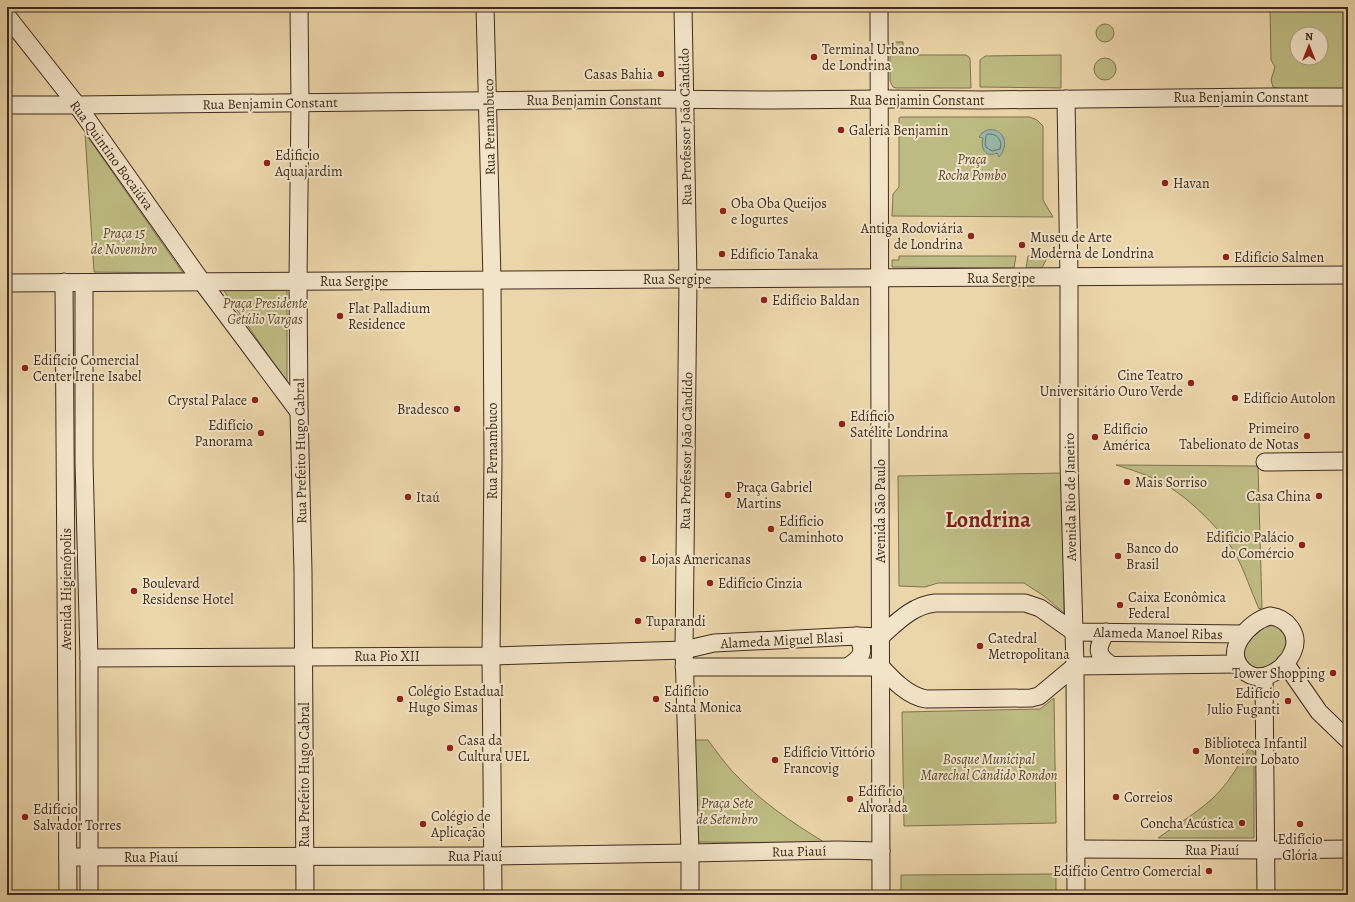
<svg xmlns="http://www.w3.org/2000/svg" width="1355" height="902" font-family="Alegreya,serif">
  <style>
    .green { fill: #bebc84; stroke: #7f7351; fill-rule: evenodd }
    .water { fill: #98b9ab; stroke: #758073 }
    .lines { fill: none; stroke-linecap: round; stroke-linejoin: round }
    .shore { stroke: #6c7264; stroke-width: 1 }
    .secondary-casing { stroke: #402a1e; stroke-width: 19 }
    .secondary { stroke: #f2e4c8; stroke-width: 17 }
    .poi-dot { fill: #8f2418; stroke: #f2e4c8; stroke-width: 1.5 }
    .labels { text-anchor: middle; stroke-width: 4; stroke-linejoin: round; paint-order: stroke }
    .poi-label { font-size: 14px; fill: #402a1e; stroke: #f2e4c8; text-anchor: start }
    .street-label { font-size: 14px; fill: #402a1e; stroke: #f2e4c8 }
    .park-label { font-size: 14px; font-style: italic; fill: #594732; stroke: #f2e4c8 }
    .town-label { font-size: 22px; font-weight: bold; fill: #7a1f14; stroke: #f2e4c8 }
  </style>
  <rect width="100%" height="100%" fill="#ebd6aa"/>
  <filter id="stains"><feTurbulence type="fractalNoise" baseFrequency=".005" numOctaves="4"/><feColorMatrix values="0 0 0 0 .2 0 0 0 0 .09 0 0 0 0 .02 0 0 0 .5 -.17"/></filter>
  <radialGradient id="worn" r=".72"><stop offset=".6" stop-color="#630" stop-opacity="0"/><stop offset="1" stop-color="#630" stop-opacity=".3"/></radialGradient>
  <g class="green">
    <path d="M1270,7H1348V89H1280L1273,87L1271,80L1275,67L1271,60ZM1297,34H1321V58H1297Z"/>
    <circle cx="1105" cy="33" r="9"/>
    <polygon points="890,42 903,42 903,55 966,55 969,57 970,59 971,88 896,88 893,87 890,81"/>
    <polygon points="1061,55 1061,88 980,87 980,60 985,56"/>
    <circle cx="1105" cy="69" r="11"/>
    <polygon points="900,117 1030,117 1037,120 1043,126 1043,200 1053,217 892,216 893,194 899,187 899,118"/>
    <polygon points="85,133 183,273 94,272"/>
    <polygon points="899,256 1016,256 1014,268 892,267 892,260 899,260"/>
    <polygon points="1028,256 1048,256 1042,268 1026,268"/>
    <polygon points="222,288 287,289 287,383"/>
    <path d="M1116,465L1258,466L1262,608L1259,609C1251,591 1245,572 1236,555C1224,532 1187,496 1164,484C1149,475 1132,470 1116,465Z"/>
    <polygon points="1063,473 1064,613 1044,596 1024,583 938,583 925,587 899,586 898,476"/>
    <polygon points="1267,621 1288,632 1286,653 1273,664 1260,670 1248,666 1242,649 1242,646"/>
    <polygon points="1054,698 1056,823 904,826 902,712 1040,709"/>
    <path d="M694,740H708C716,751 724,762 733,772C759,800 791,822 824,842L822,843L694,842Z"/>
    <path d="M1249,748L1254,752V838H1158C1179,823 1202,810 1219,792C1231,779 1240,763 1249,748Z"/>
    <polygon points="1056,874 1056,895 901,895 901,875"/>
  </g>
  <path class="water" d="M987,130C1004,127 1010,145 999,157L997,153C986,158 980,149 983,138L979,137L982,133Z"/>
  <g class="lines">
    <path class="shore" d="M988,134C997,133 1003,141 1000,149L992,151L987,148L985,145L986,136Z"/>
    <g class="secondary-casing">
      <g id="secondary">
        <polyline points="299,7 300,102 298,281 299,412 303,571 305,895"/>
        <polyline points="485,7 492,280 493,460 491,656 493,895"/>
        <polyline points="683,7 688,279 684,650 690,853 690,895"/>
        <polyline points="879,7 881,895"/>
        <polyline points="7,16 77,105 202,282 299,412"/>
        <polyline points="1066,99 1069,278 1069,463 1075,666 1076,895"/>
        <polyline points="7,105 77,105 649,99 772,100 886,99 982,100 1265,97 1348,97"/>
        <polyline points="64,282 68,895"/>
        <polyline points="7,283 1348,275"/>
        <polyline points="84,283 84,461 89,658 89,895"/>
        <polyline points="1265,462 1348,461"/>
        <path d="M1270,616C1287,618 1300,634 1293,651C1286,669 1261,686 1244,671C1221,652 1249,621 1270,616Z"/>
        <path d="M1106,632C1097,648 1095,654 1111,665"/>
        <path d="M89,658L491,656L684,650L714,643L857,636L880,637C896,623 913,605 935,603H1025L1040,608L1074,632L1242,634"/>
        <polyline points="1285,663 1319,712 1348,740"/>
        <path d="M849,666C862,657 866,651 857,636"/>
        <path d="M684,667H881C893,680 908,696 926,699L1031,698L1039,696L1075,666L1238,664"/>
        <polyline points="1264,677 1266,895"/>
        <polyline points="1076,849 1267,850 1348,849"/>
        <polyline points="68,857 493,856 690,853 838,850 881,851"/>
      </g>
    </g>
    <use href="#secondary" class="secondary"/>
  </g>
  <g class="poi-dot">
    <circle cx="814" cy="57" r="4"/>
    <circle cx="661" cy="74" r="4"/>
    <circle cx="841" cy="130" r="4"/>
    <circle cx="267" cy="163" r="4"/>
    <circle cx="1165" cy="183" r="4"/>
    <circle cx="723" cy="211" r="4"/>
    <circle cx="971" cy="236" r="4"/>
    <circle cx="1022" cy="245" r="4"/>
    <circle cx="722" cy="254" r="4"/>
    <circle cx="1226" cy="257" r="4"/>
    <circle cx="764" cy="300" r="4"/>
    <circle cx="340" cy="316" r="4"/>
    <circle cx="25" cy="368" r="4"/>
    <circle cx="1191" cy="383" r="4"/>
    <circle cx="1235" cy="398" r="4"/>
    <circle cx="255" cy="400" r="4"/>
    <circle cx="457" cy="409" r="4"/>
    <circle cx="842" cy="424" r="4"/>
    <circle cx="261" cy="433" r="4"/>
    <circle cx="1307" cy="436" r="4"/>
    <circle cx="1095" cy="437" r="4"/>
    <circle cx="1127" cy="482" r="4"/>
    <circle cx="728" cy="495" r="4"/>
    <circle cx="1319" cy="496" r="4"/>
    <circle cx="408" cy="497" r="4"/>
    <circle cx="771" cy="529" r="4"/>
    <circle cx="1302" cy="545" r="4"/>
    <circle cx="1118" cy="556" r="4"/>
    <circle cx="643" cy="559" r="4"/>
    <circle cx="710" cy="583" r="4"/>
    <circle cx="134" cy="591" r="4"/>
    <circle cx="1120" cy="605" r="4"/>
    <circle cx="638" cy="621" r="4"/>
    <circle cx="980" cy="646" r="4"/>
    <circle cx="1333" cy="673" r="4"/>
    <circle cx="400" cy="699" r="4"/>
    <circle cx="656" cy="699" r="4"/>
    <circle cx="1288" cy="701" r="4"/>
    <circle cx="450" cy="748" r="4"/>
    <circle cx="1196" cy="751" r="4"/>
    <circle cx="775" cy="760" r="4"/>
    <circle cx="1116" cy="797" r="4"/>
    <circle cx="850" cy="799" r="4"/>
    <circle cx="25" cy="817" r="4"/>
    <circle cx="1242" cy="823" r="4"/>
    <circle cx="423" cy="824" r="4"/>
    <circle cx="1300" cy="824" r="4"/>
    <circle cx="1209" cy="871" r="4"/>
  </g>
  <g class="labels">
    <g class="poi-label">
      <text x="822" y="54">Terminal Urbano<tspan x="822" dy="16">de Londrina</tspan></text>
      <text x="653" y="79" text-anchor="end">Casas Bahia</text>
      <text x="849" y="135">Galeria Benjamin</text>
      <text x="275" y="160">Edificio<tspan x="275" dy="16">Aquajardim</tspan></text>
      <text x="1173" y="188">Havan</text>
      <text x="731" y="208">Oba Oba Queijos<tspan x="731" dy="16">e Iogurtes</tspan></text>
      <text x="963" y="233" text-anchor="end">Antiga Rodoviária<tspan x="963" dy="16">de Londrina</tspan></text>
      <text x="1030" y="242">Museu de Arte<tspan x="1030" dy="16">Moderna de Londrina</tspan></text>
      <text x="730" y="259">Edifício Tanaka</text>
      <text x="1234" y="262">Edifício Salmen</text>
      <text x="772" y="305">Edifício Baldan</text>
      <text x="348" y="313">Flat Palladium<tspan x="348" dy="16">Residence</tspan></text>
      <text x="33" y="365">Edifício Comercial<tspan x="33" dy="16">Center Irene Isabel</tspan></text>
      <text x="1183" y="380" text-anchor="end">Cine Teatro<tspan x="1183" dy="16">Universitário Ouro Verde</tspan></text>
      <text x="1243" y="403">Edifício Autolon</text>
      <text x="247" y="405" text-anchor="end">Crystal Palace</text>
      <text x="449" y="414" text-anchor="end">Bradesco</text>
      <text x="850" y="421">Edíficio<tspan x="850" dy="16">Satélite Londrina</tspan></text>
      <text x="253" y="430" text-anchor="end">Edifício<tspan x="253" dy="16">Panorama</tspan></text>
      <text x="1299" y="433" text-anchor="end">Primeiro<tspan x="1299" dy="16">Tabelionato de Notas</tspan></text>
      <text x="1103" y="434">Edifício<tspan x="1103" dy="16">América</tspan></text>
      <text x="1135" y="487">Mais Sorriso</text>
      <text x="736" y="492">Praça Gabriel<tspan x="736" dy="16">Martins</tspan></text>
      <text x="1311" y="501" text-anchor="end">Casa China</text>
      <text x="416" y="502">Itaú</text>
      <text x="779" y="526">Edifício<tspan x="779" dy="16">Caminhoto</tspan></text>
      <text x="1294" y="542" text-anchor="end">Edifício Palácio<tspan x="1294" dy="16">do Comércio</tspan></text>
      <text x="1126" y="553">Banco do<tspan x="1126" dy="16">Brasil</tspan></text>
      <text x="651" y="564">Lojas Americanas</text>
      <text x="142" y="588">Boulevard<tspan x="142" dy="16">Residense Hotel</tspan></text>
      <text x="718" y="588">Edifício Cinzia</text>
      <text x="1128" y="602">Caixa Econômica<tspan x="1128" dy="16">Federal</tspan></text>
      <text x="646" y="626">Tuparandi</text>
      <text x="988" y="643">Catedral<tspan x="988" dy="16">Metropolitana</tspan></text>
      <text x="1325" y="678" text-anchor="end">Tower Shopping</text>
      <text x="408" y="696">Colégio Estadual<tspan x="408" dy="16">Hugo Simas</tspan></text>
      <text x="664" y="696">Edifício<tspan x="664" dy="16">Santa Monica</tspan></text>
      <text x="1280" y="698" text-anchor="end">Edifício<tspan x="1280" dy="16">Julio Fuganti</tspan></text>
      <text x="458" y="745">Casa da<tspan x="458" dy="16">Cultura UEL</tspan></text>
      <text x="1204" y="748">Biblioteca Infantil<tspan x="1204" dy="16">Monteiro Lobato</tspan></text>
      <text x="783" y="757">Edifício Vittório<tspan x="783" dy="16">Francovig</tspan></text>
      <text x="858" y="796">Edifício<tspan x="858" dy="16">Alvorada</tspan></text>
      <text x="1124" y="802">Correios</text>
      <text x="33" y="814">Edifício<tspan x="33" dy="16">Salvador Torres</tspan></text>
      <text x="431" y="821">Colégio de<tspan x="431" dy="16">Aplicação</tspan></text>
      <text x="1234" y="828" text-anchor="end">Concha Acústica</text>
      <text x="1300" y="844" text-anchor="middle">Edifício<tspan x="1300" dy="16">Glória</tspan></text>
      <text x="1201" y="876" text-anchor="end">Edifício Centro Comercial</text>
    </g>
    <g class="street-label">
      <text x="1241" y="102">Rua Benjamin Constant</text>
      <text x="594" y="105">Rua Benjamin Constant</text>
      <text x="917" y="105">Rua Benjamin Constant</text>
      <text transform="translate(270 103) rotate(-1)" y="5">Rua Benjamin Constant</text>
      <text transform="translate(489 127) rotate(-91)" y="5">Rua Pernambuco</text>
      <text transform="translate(685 127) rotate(-91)" y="5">Rua Professor João Cândido</text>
      <text transform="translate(112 155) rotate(54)" y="5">Rua Quintino Bocaiúva</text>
      <text x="1001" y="283">Rua Sergipe</text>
      <text x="677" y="284">Rua Sergipe</text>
      <text x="354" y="286">Rua Sergipe</text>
      <text transform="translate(300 451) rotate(-91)" y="5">Rua Prefeito Hugo Cabral</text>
      <text transform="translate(492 451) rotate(-90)" y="5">Rua Pernambuco</text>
      <text transform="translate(686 451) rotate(-89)" y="5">Rua Professor João Cândido</text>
      <text transform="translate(1070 497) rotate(-91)" y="5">Avenida Rio de Janeiro</text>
      <text transform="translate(880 511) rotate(-90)" y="5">Avenida São Paulo</text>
      <text transform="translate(66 589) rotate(-90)" y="5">Avenida Higienópolis</text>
      <text transform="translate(1158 633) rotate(1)" y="5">Alameda Manoel Ribas</text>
      <text transform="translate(782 640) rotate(-3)" y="5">Alameda Miguel Blasi</text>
      <text x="387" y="661">Rua Pio XII</text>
      <text transform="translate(304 775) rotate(-90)" y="5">Rua Prefeito Hugo Cabral</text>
      <text x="1212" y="855">Rua Piauí</text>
      <text transform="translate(799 851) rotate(-1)" y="5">Rua Piauí</text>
      <text x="475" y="861">Rua Piauí</text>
      <text x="151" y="862">Rua Piauí</text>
    </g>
    <g class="park-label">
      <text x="972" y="164">Praça<tspan x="972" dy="16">Rocha Pombo</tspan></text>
      <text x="124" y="238">Praça 15<tspan x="124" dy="16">de Novembro</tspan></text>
      <text x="265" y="308">Praça Presidente<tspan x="265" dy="16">Getúlio Vargas</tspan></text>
      <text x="989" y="764">Bosque Municipal<tspan x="989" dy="16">Marechal Cândido Rondon</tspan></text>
      <text x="727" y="808">Praça Sete<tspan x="727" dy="16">de Setembro</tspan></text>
    </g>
    <g class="town-label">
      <text x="988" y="527">Londrina</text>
    </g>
  </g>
  <rect width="1355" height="902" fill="none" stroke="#ebd6aa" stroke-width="24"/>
  <rect x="8" y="8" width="1339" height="886" fill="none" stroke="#402a1e" stroke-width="2"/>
  <rect x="12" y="12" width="1331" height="878" fill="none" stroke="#402a1e"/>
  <g transform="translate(1309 46)"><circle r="19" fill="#f2e4c8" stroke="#ab9a84"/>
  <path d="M0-3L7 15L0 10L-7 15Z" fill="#8f2418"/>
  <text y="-6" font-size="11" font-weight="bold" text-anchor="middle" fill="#402a1e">N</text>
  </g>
  <rect width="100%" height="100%" filter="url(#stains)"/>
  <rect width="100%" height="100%" fill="url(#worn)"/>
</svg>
